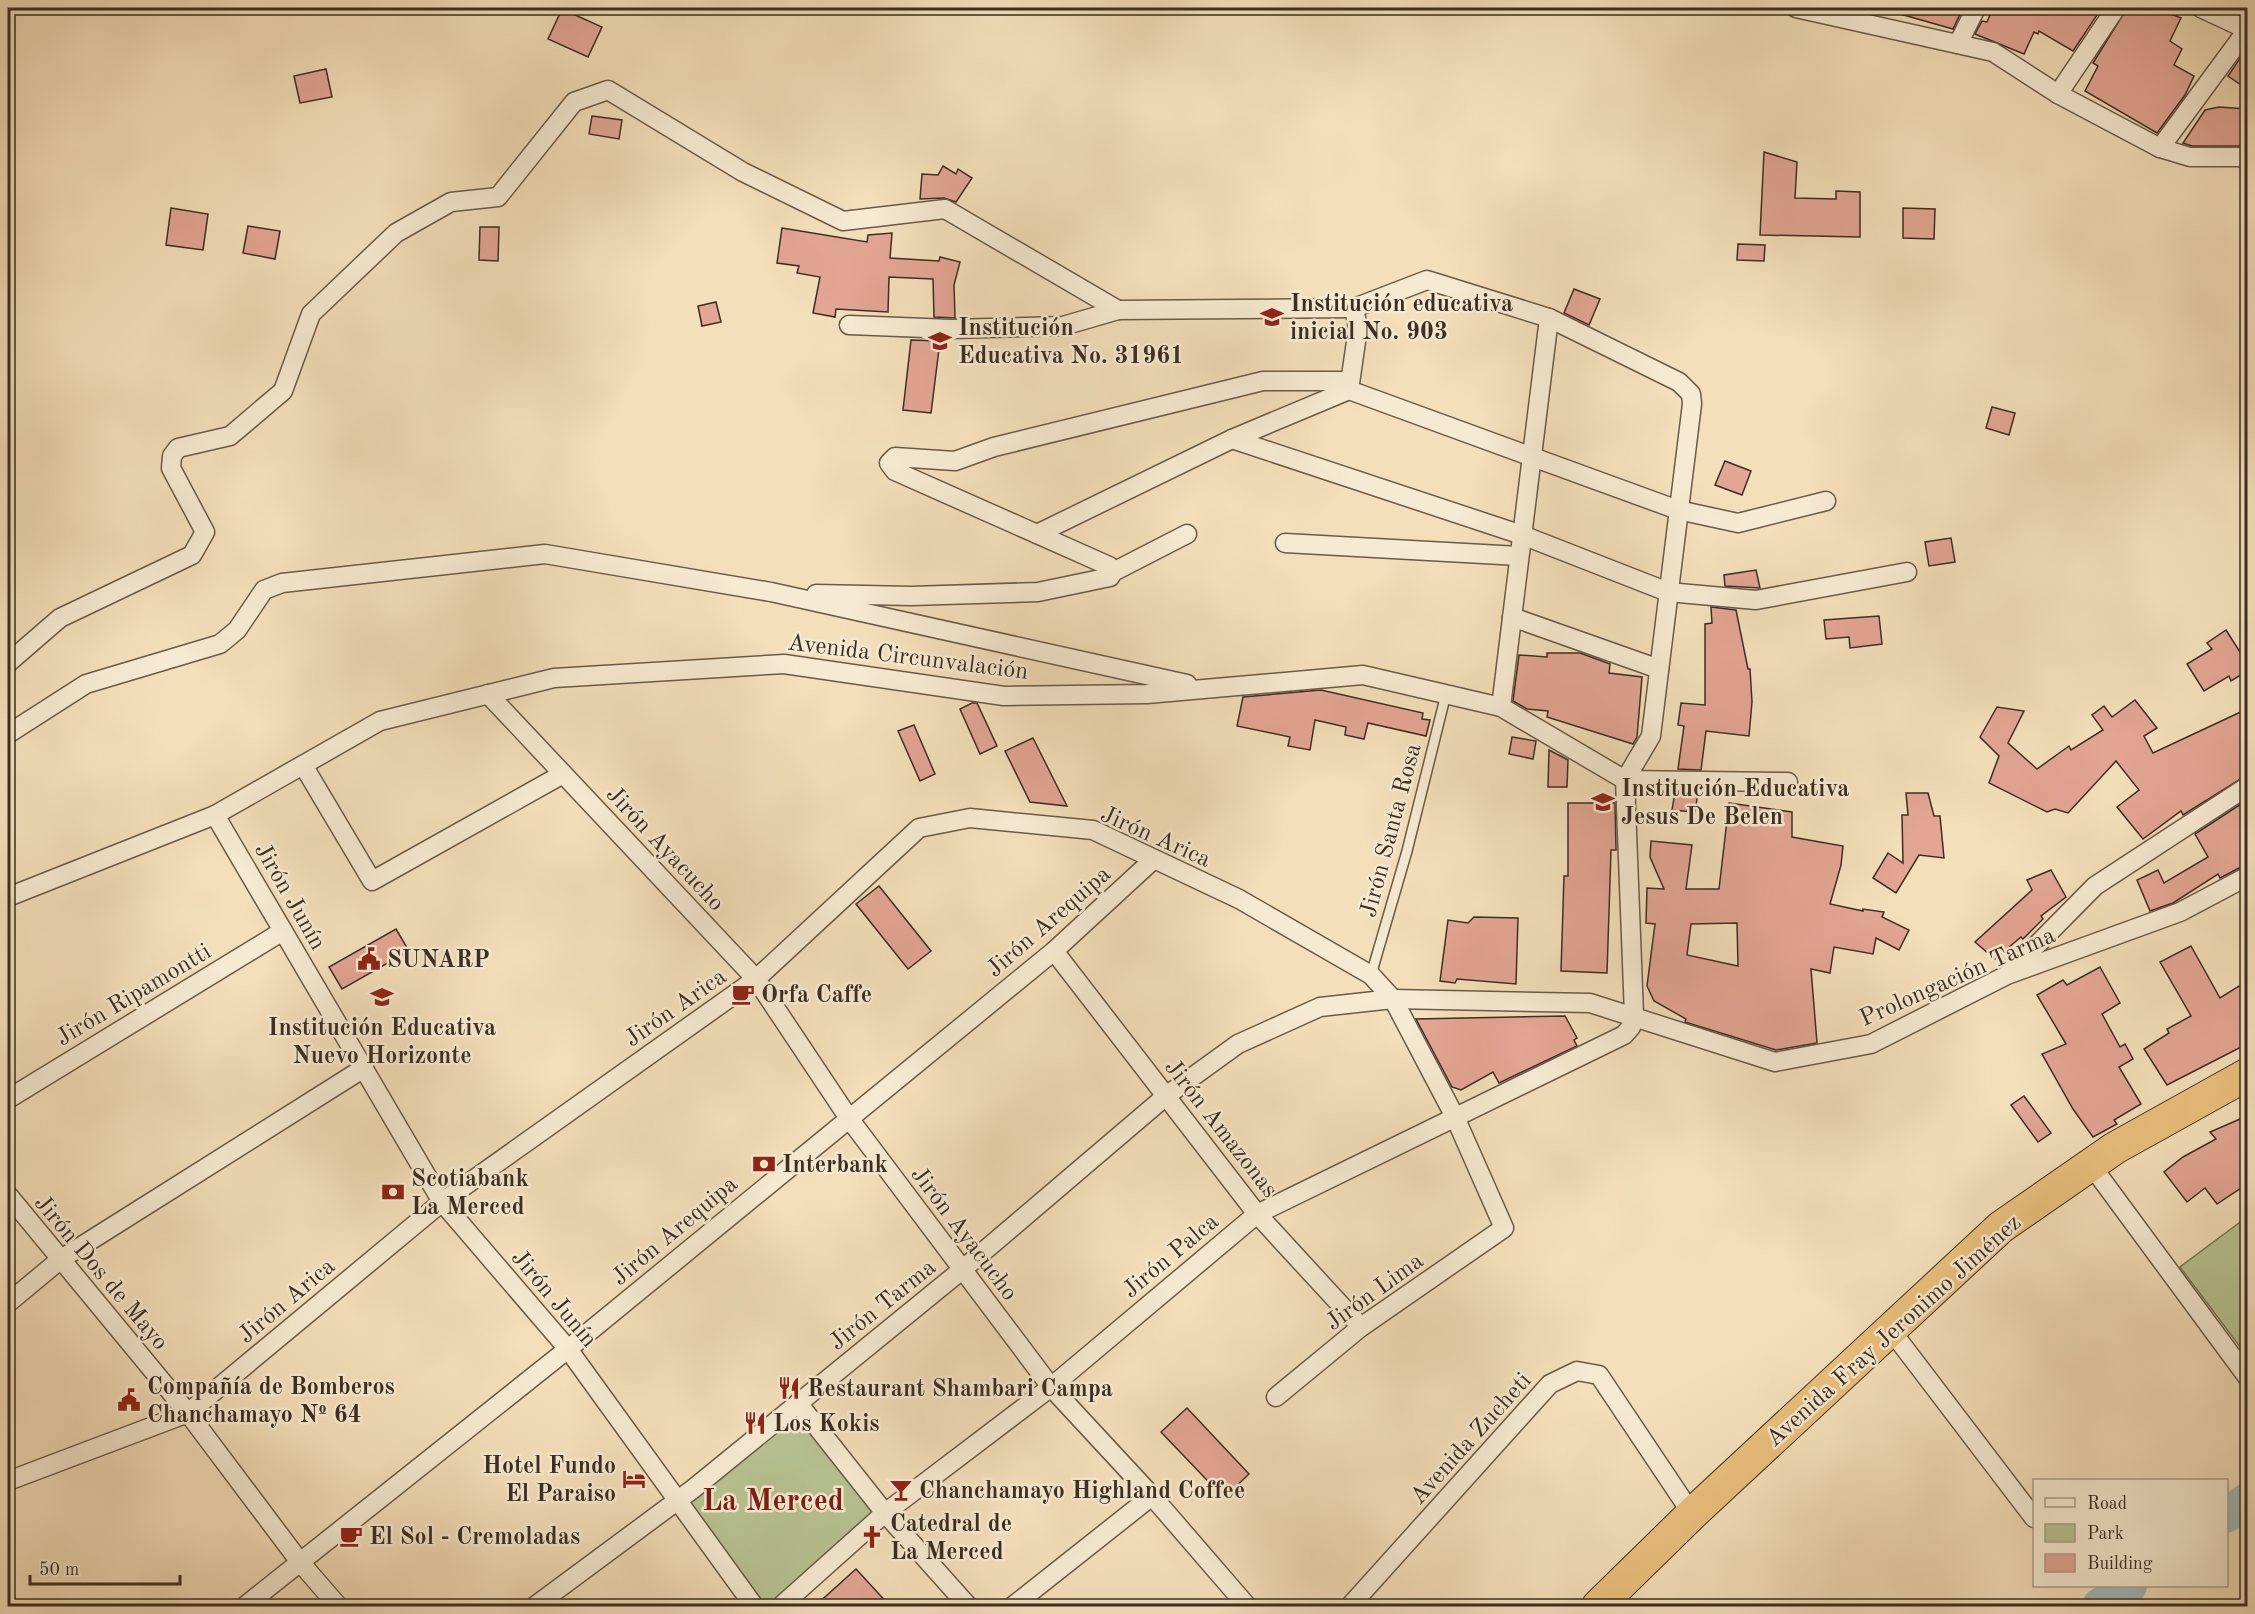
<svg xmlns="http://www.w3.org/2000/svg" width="2255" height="1614" font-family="'Old Standard TT',serif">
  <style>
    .green { fill: #b7c292; stroke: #7a785a; stroke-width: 1.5 }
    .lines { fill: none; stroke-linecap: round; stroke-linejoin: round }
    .river { stroke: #a0babb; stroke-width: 36 }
    .building { fill: #e3a594; stroke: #3c2d23; stroke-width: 1.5; fill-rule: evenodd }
    .service-casing { stroke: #6a5a49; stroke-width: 12 }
    .minor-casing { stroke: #6a5a49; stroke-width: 21 }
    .trunk-casing { stroke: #3c2d23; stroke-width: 34 }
    .service { stroke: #f7ead2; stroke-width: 9 }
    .minor { stroke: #f7ead2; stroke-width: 18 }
    .trunk { stroke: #eac07d; stroke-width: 32 }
    .labels { text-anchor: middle; stroke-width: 5; stroke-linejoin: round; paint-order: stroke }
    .poi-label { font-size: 24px; font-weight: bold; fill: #3c2d23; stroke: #f7ead2; text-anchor: start }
    .street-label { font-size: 24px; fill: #3c2d23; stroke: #f7ead2 }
    .district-label { font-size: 30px; font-weight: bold; fill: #7a1f14; stroke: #f7ead2 }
  </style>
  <rect width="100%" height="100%" fill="#f3dfba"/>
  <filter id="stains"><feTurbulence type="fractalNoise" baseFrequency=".00333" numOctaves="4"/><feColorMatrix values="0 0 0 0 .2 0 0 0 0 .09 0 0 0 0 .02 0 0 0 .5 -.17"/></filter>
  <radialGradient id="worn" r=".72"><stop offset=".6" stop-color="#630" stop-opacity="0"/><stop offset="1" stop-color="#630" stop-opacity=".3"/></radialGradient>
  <g class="green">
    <polygon points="2247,1217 2247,1356 2180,1267"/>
    <polygon points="798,1403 885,1513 781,1606 754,1606 677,1501"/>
  </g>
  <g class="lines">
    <g class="river">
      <polyline points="2226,1515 2248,1500"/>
      <polyline points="2100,1606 2129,1586"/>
    </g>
  </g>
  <g class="building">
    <polygon points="1894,8 1937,8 1960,14 1953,29 1893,12"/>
    <polygon points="1993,8 2088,8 2099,12 2073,51 2039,31 2038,34 2034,32 2024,54 1975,34 1982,21 1987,22"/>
    <polygon points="2127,8 2155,8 2181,18 2170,41 2182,49 2174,65 2194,76 2185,95 2157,133 2085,91 2098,66 2093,63"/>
    <polygon points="562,9 602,27 588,57 548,39"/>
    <polygon points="2247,48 2247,89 2228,76"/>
    <polygon points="326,69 332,97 300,103 294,76"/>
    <polygon points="2219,107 2247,109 2247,146 2192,146 2183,143 2205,110"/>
    <polygon points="592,116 622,120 619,139 589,134"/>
    <polygon points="1764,152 1797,162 1795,198 1836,199 1836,191 1860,192 1860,237 1760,235"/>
    <polygon points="943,166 956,174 958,169 972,178 956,202 944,198 920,199 922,174 938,175"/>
    <polygon points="171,208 208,214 203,250 166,245"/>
    <polygon points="1903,208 1935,209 1934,239 1903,238"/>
    <polygon points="248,226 280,231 275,259 243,253"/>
    <polygon points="480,227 499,227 498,261 479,260"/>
    <polygon points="782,228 867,242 868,235 892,233 890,258 939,261 940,257 960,262 954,285 955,318 934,317 933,279 889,277 888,312 836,309 835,317 813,313 820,277 797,273 799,266 777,263"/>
    <polygon points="1738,244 1765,245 1764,261 1737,260"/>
    <polygon points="1574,289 1600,299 1589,325 1564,313"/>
    <polygon points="716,302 721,322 702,326 698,306"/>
    <polygon points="911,340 940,341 931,413 903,410"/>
    <polygon points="1992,407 2015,413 2009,435 1986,428"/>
    <polygon points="1725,461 1751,471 1742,495 1715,485"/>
    <polygon points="1951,538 1955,562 1929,566 1925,542"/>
    <polygon points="1756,570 1760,588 1725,586 1724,575"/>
    <polygon points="1711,607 1736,610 1748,669 1750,669 1752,702 1749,736 1706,731 1701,770 1678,769 1684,726 1678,725 1681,703 1705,705 1705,624 1712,623"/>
    <polygon points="1879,616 1882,644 1850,648 1849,637 1826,639 1824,620"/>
    <polygon points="2226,630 2247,663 2247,671 2231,681 2229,676 2204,691 2187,664 2212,649 2207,643"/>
    <polygon points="1547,653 1580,653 1610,664 1609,673 1642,677 1637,737 1633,744 1547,717 1548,711 1527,709 1513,701 1519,655 1547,657"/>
    <polygon points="1321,690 1423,713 1422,719 1430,720 1426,736 1368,723 1364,739 1345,735 1346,727 1315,720 1310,750 1288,746 1290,737 1237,726 1243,697"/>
    <polygon points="2135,700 2157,728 2144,736 2153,753 2247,709 2247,775 2183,815 2181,811 2143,839 2117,807 2139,790 2116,761 2068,813 2055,809 2047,812 1989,783 1999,756 1980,737 1997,707 2024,711 2008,743 2037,769 2069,746 2071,750 2103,730 2092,715 2104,706 2112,717"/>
    <polygon points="972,703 977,703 997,746 980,754 960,709"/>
    <polygon points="914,725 935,774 920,781 898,731"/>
    <polygon points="1512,737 1536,741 1533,759 1509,754"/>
    <polygon points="1033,738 1067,806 1030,802 1005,751"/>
    <polygon points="1549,750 1568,760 1567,787 1548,787"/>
    <polygon points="1675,792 1698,792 1695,812 1672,810"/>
    <polygon points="1906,793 1928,793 1934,816 1940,816 1944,858 1919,855 1896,893 1873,878 1888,853 1903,863 1902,815 1908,815"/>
    <polygon points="2247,800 2247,859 2242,862 2243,866 2220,878 2218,874 2173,903 2150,911 2137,880 2158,870 2164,883 2208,857 2195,834"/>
    <polygon points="1568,803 1615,803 1616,850 1611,850 1607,973 1561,971 1564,876 1568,876"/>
    <path d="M1729,803L1792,812V837L1843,846L1841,865L1830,904L1863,911V909L1884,912L1882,917L1909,930L1899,950L1876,938L1873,954L1834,947L1830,973L1811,969L1817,1043L1776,1050L1685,1022L1686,1019L1654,1001L1647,986L1655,924L1646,923L1647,888L1664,889L1650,857L1651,841L1692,845L1686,889H1719ZM1737,923L1738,966L1687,955L1691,924Z"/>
    <polygon points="2051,870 2066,897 2041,916 2043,919 2023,939 2021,937 1995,959 1975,942 2032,890 2027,880"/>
    <polygon points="879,886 931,951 908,969 856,904"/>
    <polygon points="1474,917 1518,918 1516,984 1457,979 1455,983 1440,981 1448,920 1468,923"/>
    <polygon points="396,929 409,951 342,989 329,967"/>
    <polygon points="2191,946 2220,998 2247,981 2247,1044 2167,1085 2144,1049 2169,1033 2167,1029 2191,1016 2160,962"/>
    <polygon points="2100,967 2120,1003 2102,1014 2120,1047 2125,1044 2133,1059 2119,1067 2141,1104 2114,1120 2117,1124 2093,1137 2073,1109 2042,1054 2066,1044 2037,995 2063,980 2067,985"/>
    <polygon points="1565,1016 1577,1038 1574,1040 1577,1046 1499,1083 1493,1072 1461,1090 1452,1087 1416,1019"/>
    <polygon points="2024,1096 2051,1133 2038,1142 2011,1105"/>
    <polygon points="2247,1116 2247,1184 2217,1204 2205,1188 2187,1202 2164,1172 2183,1157 2216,1139 2210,1132"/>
    <polygon points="1187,1408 1249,1474 1224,1498 1161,1432"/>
    <polygon points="856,1569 890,1606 815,1606"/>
  </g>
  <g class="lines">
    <g class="service-casing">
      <polyline id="service" points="1371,975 1407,851 1446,694"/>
    </g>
    <g class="minor-casing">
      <g id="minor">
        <polyline points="1796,8 1993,52 2058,94 2160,148 2190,157 2248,157"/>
        <polyline points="2201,8 2248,30"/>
        <polyline points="1958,44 1976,8"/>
        <polyline points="2058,94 2116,8"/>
        <polyline points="2160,148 2247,30"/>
        <polyline points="849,325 951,329 1063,326 1118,310 1354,308 1427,280 1549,318 1679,382 1691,394 1692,404 1651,736 1625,780"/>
        <polyline points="1349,390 1678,510 1738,523 1826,501"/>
        <polyline points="1232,439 1522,535 1668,592 1756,600 1907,572"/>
        <polyline points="1037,534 1232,439 1349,390 1358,328 1354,308"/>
        <polyline points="1285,543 1519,556"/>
        <polyline points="1113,572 1109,566 895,471 889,463 895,457 955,461 994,447 1263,381 1350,381"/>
        <polyline points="816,594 911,596 1038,592 1110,577 1113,572 1187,534"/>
        <polyline points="1512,617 1659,669"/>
        <polyline points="8,663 60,618 192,555 205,532 171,468 172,456 178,448 230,436 283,391 311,314 396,233 451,202 498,197 574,102 608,90 743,172 843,221 945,209 1118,310"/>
        <polyline points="488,694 756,979 848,1117 1051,1387 1152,1496 1247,1606"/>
        <polyline points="1501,707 1549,318"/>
        <polyline points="8,734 86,684 220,644 237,630 264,590 282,583 545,554 771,592 1187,684"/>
        <polyline points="303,765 372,881 563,774"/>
        <polyline points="1625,780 1788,782"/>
        <polyline points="215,815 442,1202 568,1349 754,1606"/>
        <polyline points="8,897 215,815 380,721 554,678 784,664 1004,696 1147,694 1363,675 1501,707 1625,780 1634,1015 1631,1027 1624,1035 1257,1214 1051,1387 885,1513 781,1606"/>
        <polyline points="1054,951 1257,1214 1361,1327"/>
        <polyline points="2010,972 2095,886 2248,786"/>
        <polyline points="8,1099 283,931"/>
        <polyline points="2091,1165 2248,1378"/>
        <polyline points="8,1195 188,1413 300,1562 338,1606"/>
        <polyline points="8,1303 61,1259 364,1068"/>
        <polyline points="1890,1329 2034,1518"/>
        <polyline points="798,1403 885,1513 968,1606"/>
        <polyline points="8,1481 188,1413 442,1202 756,979 919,828 970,818 1093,830 1239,899 1371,975 1393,999 1455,1117 1504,1228 1361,1327 1276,1397"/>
        <polyline points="245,1606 568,1349 1054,951 1154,859"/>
        <polyline points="535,1606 693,1489 963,1269 1166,1096 1238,1044 1320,1007 1393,999 1590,1003 1775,1062 1871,1044 2007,975 2180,912 2248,876"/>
        <polyline points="1013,1606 1152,1496"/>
        <polyline points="1350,1606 1550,1384 1577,1371 1599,1375 1692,1514"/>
      </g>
    </g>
    <g class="trunk-casing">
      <polyline id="trunk" points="1598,1606 1692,1514 2001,1227 2115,1148 2248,1074"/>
    </g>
    <use href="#service" class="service"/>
    <use href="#minor" class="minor"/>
    <use href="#trunk" class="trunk"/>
  </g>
  <defs>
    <g id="school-bare" transform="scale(1.8)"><path d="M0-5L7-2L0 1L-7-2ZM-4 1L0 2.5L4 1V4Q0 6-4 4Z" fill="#8f2418" stroke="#f7ead2" stroke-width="2.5" paint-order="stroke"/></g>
    <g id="civic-bare" transform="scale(1.8)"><path d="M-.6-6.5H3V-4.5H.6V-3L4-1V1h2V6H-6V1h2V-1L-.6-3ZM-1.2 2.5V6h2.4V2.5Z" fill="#8f2418" stroke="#f7ead2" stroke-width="2.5" paint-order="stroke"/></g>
    <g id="cafe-bare" transform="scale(1.8)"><path d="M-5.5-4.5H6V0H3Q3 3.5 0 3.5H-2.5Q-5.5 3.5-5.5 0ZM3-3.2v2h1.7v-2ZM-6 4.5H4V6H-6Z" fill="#8f2418" stroke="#f7ead2" stroke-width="2.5" paint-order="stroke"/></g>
    <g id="bank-bare" transform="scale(1.8)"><path d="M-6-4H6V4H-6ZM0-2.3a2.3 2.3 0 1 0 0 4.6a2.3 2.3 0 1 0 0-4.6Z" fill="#8f2418" stroke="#f7ead2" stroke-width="2.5" paint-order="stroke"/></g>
    <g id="restaurant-bare" transform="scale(1.8)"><path d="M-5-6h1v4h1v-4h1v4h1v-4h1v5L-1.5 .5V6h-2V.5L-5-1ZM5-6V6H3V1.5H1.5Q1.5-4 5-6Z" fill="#8f2418" stroke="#f7ead2" stroke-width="2.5" paint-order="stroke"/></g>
    <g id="hotel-bare" transform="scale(1.8)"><path d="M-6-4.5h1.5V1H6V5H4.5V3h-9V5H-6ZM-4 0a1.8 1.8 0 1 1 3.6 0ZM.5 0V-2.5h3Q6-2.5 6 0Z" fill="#8f2418" stroke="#f7ead2" stroke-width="2.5" paint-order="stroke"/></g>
    <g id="bar-bare" transform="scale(1.8)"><path d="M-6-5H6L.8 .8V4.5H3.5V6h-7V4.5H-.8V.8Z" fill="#8f2418" stroke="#f7ead2" stroke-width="2.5" paint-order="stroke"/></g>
    <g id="church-bare" transform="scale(1.8)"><path d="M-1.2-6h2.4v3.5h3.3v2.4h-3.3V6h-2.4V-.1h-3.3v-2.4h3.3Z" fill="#8f2418" stroke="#f7ead2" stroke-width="2.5" paint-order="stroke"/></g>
  </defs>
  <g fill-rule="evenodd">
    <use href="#school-bare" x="1272" y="317"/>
    <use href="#school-bare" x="940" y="341"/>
    <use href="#school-bare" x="1603" y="802"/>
    <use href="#civic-bare" x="369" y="959"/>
    <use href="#cafe-bare" x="743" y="994"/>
    <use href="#school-bare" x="382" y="997"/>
    <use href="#bank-bare" x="764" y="1164"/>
    <use href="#bank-bare" x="393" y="1192"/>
    <use href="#restaurant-bare" x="789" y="1388"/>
    <use href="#civic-bare" x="129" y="1400"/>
    <use href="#restaurant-bare" x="755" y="1423"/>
    <use href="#hotel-bare" x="634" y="1479"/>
    <use href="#bar-bare" x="901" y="1490"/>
    <use href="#cafe-bare" x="351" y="1536"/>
    <use href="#church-bare" x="872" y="1537"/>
  </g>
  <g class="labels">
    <g class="poi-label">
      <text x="1290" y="311">Institución educativa<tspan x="1290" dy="28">inicial No. 903</tspan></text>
      <text x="958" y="335">Institución<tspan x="958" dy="28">Educativa No. 31961</tspan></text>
      <text x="1621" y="796">Institución Educativa<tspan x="1621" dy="28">Jesus De Belen</tspan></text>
      <text x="387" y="967">SUNARP</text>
      <text x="761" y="1002">Orfa Caffe</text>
      <text x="382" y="1035" text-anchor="middle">Institución Educativa<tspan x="382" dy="28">Nuevo Horizonte</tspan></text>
      <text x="782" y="1172">Interbank</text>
      <text x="411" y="1186">Scotiabank<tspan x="411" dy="28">La Merced</tspan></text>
      <text x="147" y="1394">Compañía de Bomberos<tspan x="147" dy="28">Chanchamayo Nº 64</tspan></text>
      <text x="807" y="1396">Restaurant Shambari Campa</text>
      <text x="773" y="1431">Los Kokis</text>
      <text x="616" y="1473" text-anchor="end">Hotel Fundo<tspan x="616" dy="28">El Paraiso</tspan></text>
      <text x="919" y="1498">Chanchamayo Highland Coffee</text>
      <text x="890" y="1531">Catedral de<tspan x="890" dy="28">La Merced</tspan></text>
      <text x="369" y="1544">El Sol - Cremoladas</text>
    </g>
    <g class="street-label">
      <text transform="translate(908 656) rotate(7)" y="8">Avenida Circunvalación</text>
      <text transform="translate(1390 830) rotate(-75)" y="8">Jirón Santa Rosa</text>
      <text transform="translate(1156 836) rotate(24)" y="8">Jirón Arica</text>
      <text transform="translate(666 848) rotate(47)" y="8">Jirón Ayacucho</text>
      <text transform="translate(291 896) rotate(60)" y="8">Jirón Junín</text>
      <text transform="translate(1048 921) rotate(-41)" y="8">Jirón Arequipa</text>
      <text transform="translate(1957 976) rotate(-24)" y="8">Prolongación Tarma</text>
      <text transform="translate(133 994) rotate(-31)" y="8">Jirón Ripamontti</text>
      <text transform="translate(675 1007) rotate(-35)" y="8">Jirón Arica</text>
      <text transform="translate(1222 1128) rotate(52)" y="8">Jirón Amazonas</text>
      <text transform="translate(674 1230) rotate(-40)" y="8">Jirón Arequipa</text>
      <text transform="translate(965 1233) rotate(53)" y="8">Jirón Ayacucho</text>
      <text transform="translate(1170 1255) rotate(-40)" y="8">Jirón Palca</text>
      <text transform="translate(102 1272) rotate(50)" y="8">Jirón Dos de Mayo</text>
      <text transform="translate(1374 1291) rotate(-36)" y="8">Jirón Lima</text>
      <text transform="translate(555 1298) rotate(50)" y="8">Jirón Junín</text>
      <text transform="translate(286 1300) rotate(-40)" y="8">Jirón Arica</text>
      <text transform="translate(882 1304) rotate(-39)" y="8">Jirón Tarma</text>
      <text transform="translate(1893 1330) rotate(-42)" y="8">Avenida Fray Jeronimo Jiménez</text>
      <text transform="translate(1470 1438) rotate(-48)" y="8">Avenida Zucheti</text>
    </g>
    <g class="district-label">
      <text x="773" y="1510">La Merced</text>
    </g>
  </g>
  <rect width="2255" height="1614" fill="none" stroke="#f3dfba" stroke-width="30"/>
  <rect x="9" y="9" width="2237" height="1596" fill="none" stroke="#3c2d23" stroke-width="3"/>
  <rect x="15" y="15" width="2225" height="1584" fill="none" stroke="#3c2d23" stroke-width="1.5"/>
  <rect x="2033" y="1479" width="195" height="108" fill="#f7ead2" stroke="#ac9e8c" stroke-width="1.5"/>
  <rect x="2045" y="1498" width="30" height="9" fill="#f7ead2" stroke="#ac9e8c" stroke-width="1.5"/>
  <text x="2087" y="1509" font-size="18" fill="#3c2d23">Road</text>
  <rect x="2045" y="1524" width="30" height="18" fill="#b7c292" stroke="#ac9e8c" stroke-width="1.5"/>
  <text x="2087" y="1539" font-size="18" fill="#3c2d23">Park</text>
  <rect x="2045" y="1554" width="30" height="18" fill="#e3a594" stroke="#ac9e8c" stroke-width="1.5"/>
  <text x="2087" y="1569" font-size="18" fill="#3c2d23">Building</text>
  <path d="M30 1575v9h150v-9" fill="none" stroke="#3c2d23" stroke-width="3"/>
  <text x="39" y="1575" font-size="18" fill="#3c2d23" stroke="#f7ead2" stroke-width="4.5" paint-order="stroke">50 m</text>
  <rect width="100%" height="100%" filter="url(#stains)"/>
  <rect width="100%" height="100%" fill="url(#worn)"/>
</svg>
